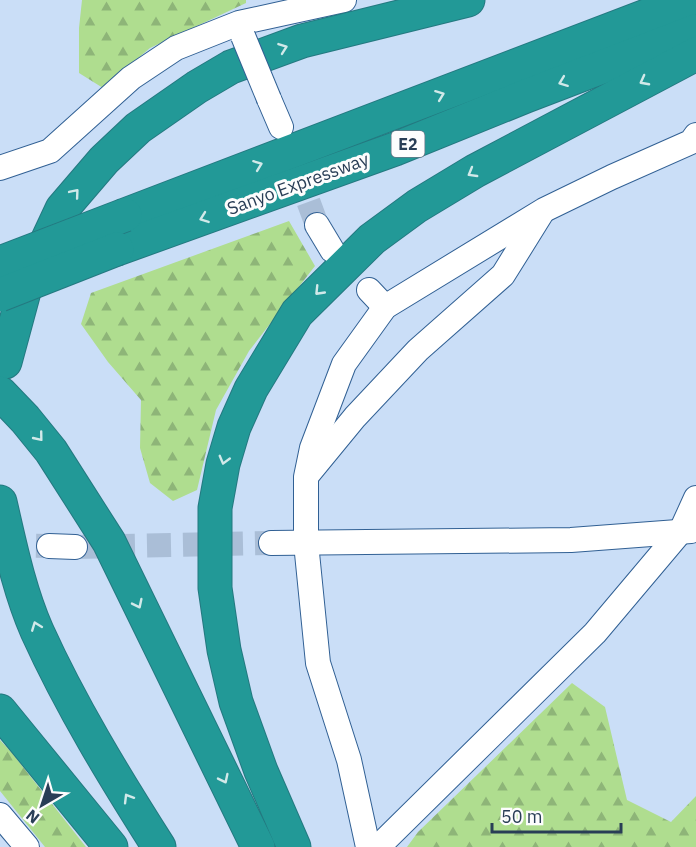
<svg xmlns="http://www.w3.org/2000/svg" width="696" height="847" font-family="'IBM Plex Sans',sans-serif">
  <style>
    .forest { fill: url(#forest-firs) }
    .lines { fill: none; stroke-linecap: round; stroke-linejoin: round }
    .minor-tunnel { stroke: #aabed7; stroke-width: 24; stroke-dasharray: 24 12; stroke-linecap: butt }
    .minor-casing { stroke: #316094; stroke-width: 26 }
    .highway-casing { stroke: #247980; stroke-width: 35 }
    .minor { stroke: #fff; stroke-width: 24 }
    .highway { stroke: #229997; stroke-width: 33 }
    .minor-bridge-casing { stroke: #316094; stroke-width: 26; stroke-linecap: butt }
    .highway-bridge-casing { stroke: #247980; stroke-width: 35; stroke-linecap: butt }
    .minor-bridge { stroke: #fff; stroke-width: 24 }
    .highway-bridge { stroke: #229997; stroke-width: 33 }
    .oneway { stroke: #d1e9e9 }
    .labels { text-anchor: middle; stroke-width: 6; stroke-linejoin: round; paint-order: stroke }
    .shield { fill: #fdfdfd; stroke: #697788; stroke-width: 1.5 }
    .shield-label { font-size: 16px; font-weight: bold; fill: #293e56 }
    .street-label { font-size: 18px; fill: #293e56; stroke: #fdfdfd }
  </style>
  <defs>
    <pattern id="forest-firs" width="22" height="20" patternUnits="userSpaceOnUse" patternTransform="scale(1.5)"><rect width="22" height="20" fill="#afdd8f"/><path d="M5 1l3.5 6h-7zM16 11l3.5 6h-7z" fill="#8eb578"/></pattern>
  </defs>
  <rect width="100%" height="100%" fill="#cadef7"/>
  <g class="forest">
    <polygon points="82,0 246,0 246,3 150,48 103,88 79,73 79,28"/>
    <polygon points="289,221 315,266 249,351 216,410 197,490 173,501 150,483 140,448 141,400 108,362 81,324 91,293"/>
    <polygon points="572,683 605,707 627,800 671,822 696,796 696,847 407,847 418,832"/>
    <polygon points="0,740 12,753 86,847 45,847 0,791"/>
  </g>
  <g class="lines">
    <g class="minor-tunnel">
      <polyline points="296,168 317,225"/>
      <polyline points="0,545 49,546"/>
      <polyline points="75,547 271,543"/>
    </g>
    <g class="minor-casing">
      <g id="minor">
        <polyline points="269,99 281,127"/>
        <polyline points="0,168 50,151 131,78 176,48 239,23 344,0"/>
        <polyline points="317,225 332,250"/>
        <polyline points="369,290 385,307"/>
        <polyline points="309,473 355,417 418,350 503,275 541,214"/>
        <polyline points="271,543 571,540 691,531"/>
        <polyline points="49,546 75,547"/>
        <polyline points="0,815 27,847"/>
        <polyline points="368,847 349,760 318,663 306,543 306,477 312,448 344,364 385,307 544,210 612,177 691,142 696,135"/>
        <polyline points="378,847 595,633 681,531 696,498"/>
      </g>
    </g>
    <g class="highway-casing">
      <g id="highway">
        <polyline points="125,215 688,0"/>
        <polyline points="117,249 395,149 526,96 696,31"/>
        <polyline points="5,362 25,288 62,209 104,160 138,128 197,87 231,67 302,41 468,0"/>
        <polyline points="0,393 25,419 51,451 109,542 258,847"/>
        <path d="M0,502C10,545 19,590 37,631C71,706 115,778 159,847"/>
        <polyline points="0,711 111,847"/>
        <polyline points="294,847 261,771 236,702 224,650 215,588 215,508 223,464 234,427 251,389 297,313 372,239 417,206 475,171 696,54"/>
      </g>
    </g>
    <use href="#minor" class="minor"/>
    <use href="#highway" class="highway"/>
    <g class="minor-bridge-casing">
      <polyline id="minor-bridge" points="243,36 269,99"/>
    </g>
    <g class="highway-bridge-casing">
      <g id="highway-bridge">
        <polyline points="0,263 125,215"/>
        <polyline points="0,295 117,249"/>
      </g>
    </g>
    <use href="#minor-bridge" class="minor-bridge"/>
    <use href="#highway-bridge" class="highway-bridge"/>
  </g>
  <defs><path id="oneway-chevron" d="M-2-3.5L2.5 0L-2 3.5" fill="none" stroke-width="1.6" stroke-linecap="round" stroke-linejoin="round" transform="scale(1.5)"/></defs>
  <g class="oneway">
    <use href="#oneway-chevron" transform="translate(283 48) rotate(-20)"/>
    <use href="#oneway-chevron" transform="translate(644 81) rotate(152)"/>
    <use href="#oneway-chevron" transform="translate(563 82) rotate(159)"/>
    <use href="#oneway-chevron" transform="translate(440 95) rotate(-21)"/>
    <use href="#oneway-chevron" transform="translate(258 165) rotate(-21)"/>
    <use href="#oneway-chevron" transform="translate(472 173) rotate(150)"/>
    <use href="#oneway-chevron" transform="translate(75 193) rotate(-50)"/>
    <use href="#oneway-chevron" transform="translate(204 218) rotate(160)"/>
    <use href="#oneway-chevron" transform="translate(319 291) rotate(134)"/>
    <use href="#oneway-chevron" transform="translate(39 437) rotate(51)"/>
    <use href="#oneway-chevron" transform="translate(224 460) rotate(105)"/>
    <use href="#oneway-chevron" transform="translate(138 604) rotate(64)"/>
    <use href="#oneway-chevron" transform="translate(36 626) rotate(-111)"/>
    <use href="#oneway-chevron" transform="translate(224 779) rotate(64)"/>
    <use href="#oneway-chevron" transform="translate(128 798) rotate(-121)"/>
  </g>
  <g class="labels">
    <rect class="shield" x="391.5" y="131" width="33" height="26" rx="4.5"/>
    <g class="shield-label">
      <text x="408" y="150">E2</text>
    </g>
    <g class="street-label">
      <text transform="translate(298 184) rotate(-20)" y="6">Sanyo Expressway</text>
    </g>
  </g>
  <g transform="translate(42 805) rotate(219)" stroke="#fdfdfd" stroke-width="4.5" paint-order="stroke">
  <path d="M0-4.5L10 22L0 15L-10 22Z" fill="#293e56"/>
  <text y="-9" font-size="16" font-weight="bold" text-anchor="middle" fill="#293e56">N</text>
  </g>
  <path d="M492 823v9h129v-9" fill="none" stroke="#293e56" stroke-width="3"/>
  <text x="501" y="823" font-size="18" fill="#293e56" stroke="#fdfdfd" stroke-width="4.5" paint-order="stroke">50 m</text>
</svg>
